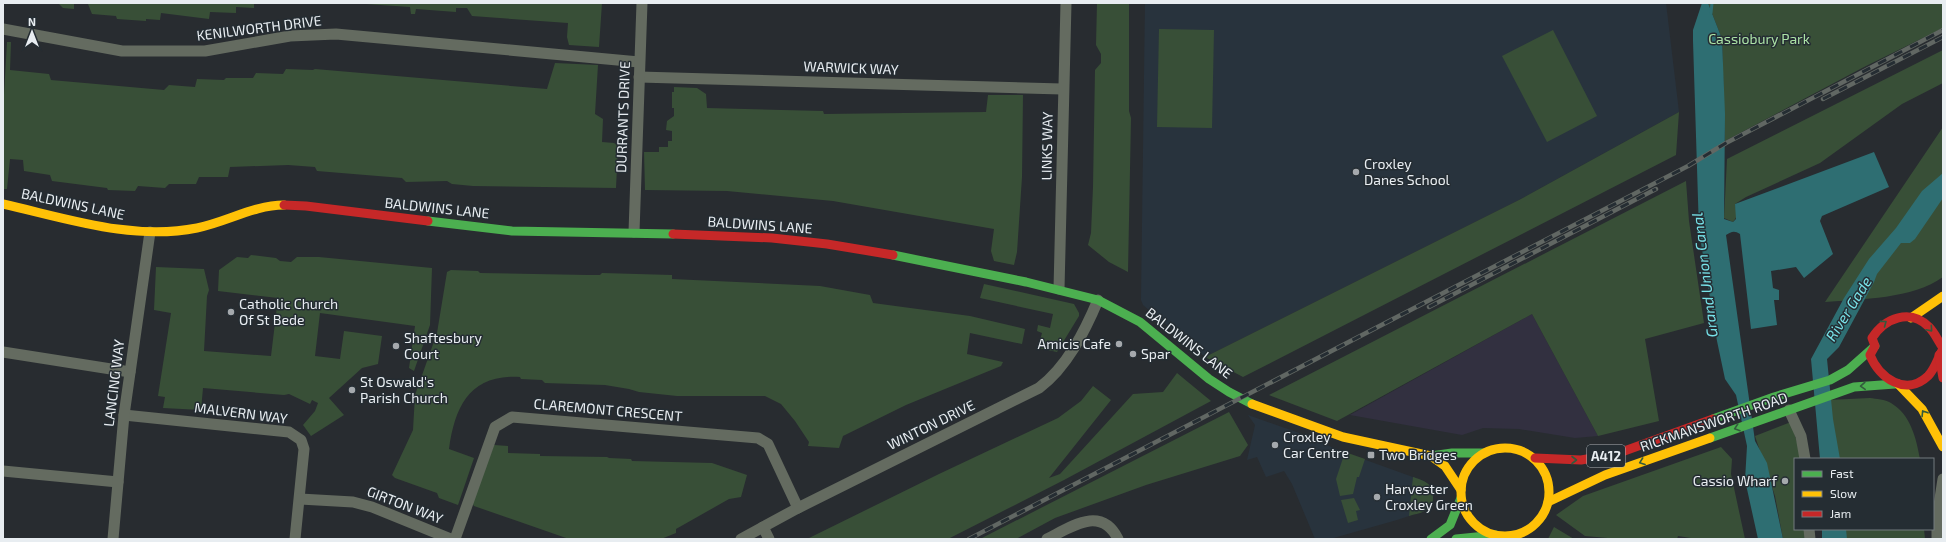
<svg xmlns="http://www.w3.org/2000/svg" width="1946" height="542" font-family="'Exo 2',sans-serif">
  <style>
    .built { fill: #28333d }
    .industrial { fill: #323040 }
    .green { fill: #384f37 }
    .water { fill: #2e6e72 }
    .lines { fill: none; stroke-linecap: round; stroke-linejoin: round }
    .stream { stroke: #2e6e72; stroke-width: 3 }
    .street { stroke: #646b60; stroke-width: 11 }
    .fast { stroke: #4caf50; stroke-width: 9 }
    .slow { stroke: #ffc107; stroke-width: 9 }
    .jam { stroke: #c62828; stroke-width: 9 }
    .rail-casing { stroke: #616763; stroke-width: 4.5 }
    .rail { stroke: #252d33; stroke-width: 3; stroke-dasharray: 9; stroke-linecap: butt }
    .oneway { stroke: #335a3d }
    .poi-dot { fill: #a5a9ad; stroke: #252d33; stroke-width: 1.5 }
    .labels { text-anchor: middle; stroke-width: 3; stroke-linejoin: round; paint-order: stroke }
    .shield { fill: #252d33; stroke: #aeb3b8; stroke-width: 1 }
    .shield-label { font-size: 13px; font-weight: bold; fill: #e8edf1 }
    .street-label { font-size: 14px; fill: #e8edf1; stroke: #252d33 }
    .park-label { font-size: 14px; fill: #ace3a6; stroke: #252d33 }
    .poi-label { font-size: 14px; fill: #e8edf1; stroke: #252d33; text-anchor: start }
    .water-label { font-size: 15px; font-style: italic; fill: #78e3e9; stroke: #252d33 }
  </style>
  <rect width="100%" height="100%" fill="#282c30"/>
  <g class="built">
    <polygon points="1145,3 1666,3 1679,112 1519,200 1205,357 1143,305 1141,300"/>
    <polygon points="1248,415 1305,435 1338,450 1424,481 1432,488 1434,493 1431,507 1421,512 1397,520 1330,539 1315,539 1292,484 1284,471 1266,477 1257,457 1247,460 1255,425"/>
  </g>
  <polygon class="industrial" points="1532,314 1598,436 1575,438 1519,429 1483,428 1462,435 1350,415"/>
  <g class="green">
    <polygon points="49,3 254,3 254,8 236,7 236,13 210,12 209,19 161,13 160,20 146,19 146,21 117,19 116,16 92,14 88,4 74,3 74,9 63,8 59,4"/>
    <polygon points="351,3 602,3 599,47 569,45 567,37 568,23 472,16 467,8 456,8 456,12 416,9 415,14 411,14 410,7"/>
    <polygon points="1097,3 1129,3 1129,111 1131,118 1128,272 1109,262 1088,245 1091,233 1093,187 1095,70 1101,63 1101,54 1096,45"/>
    <polygon points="1708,3 1943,3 1943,28 1864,67 1725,141 1722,39"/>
    <polygon points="1159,29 1214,30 1212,128 1157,127"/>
    <polygon points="1553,30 1597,116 1547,142 1502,56"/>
    <polygon points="7,42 11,42 10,70 49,74 51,80 164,90 169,85 195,87 197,79 224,80 226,78 253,78 256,73 283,74 286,69 313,70 315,69 547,89 555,63 598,65 595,114 603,119 602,142 614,143 618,146 616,188 473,186 452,184 447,181 406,182 402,178 317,171 315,167 288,165 230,167 228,177 199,177 196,184 169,184 165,188 138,186 135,191 108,190 107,188 52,181 50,175 24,171 23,160 10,159 7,189 3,189 3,112"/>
    <path d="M1943,50V83L1902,104L1820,163L1746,197L1735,204C1737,211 1738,217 1733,222L1724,218L1727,159Z"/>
    <polygon points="674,87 697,88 706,94 707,108 823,111 824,114 986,112 988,95 1023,95 1022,177 1017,252 1014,265 994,261 991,251 994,229 833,201 727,191 645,190 644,152 659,152 659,147 668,147 668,141 672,141 672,131 666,130 667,121 674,116 674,108 672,108 672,92 674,92"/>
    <polygon points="1679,112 1676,155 1243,377 1205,357 1519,200"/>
    <path d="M1943,127V277C1913,299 1861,299 1825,302Z"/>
    <polygon points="1686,181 1689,221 1704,323 1645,339 1659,421 1598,436 1532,314 1337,421 1269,395"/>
    <polygon points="251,255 276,258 280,261 291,262 297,257 319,257 432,268 430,325 414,371 409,368 415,326 320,313 315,356 340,359 344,331 382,336 378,364 362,368 329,398 344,415 311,436 303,425 315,411 318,403 312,400 310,404 289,394 284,395 203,388 201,410 163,408 165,397 158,396 171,313 154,310 156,267 204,269 209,290 207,296 204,351 271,356 278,298 218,291 219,270 237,257 248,258"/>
    <path d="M451,270L478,271L480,273L588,275H600L602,273L672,275V279L820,286L870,295L873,303L970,316L1025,329L1022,344L970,333L967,354L1003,362L1001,366L906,405L843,436L839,448L808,446L809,442L795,421L781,404L765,396H677L639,392L629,389L605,385L545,383L542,380L521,379L520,377C471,374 455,405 449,449L474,458L458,505L439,498L437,493L395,478L392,475L413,430L415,395L437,333L447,272Z"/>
    <polygon points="984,284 1074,304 1079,313 1079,316 1057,352 1038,348 1042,333 1037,331 1038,325 1050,328 1053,314 980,298"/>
    <polygon points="1177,373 1211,401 1064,480 948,539 807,539 939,474 1058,418 1081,401 1093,386 1111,400 1049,478 1060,474 1133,394 1163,392"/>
    <path d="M1870,398C1876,399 1885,399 1891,403C1911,415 1916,438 1920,459H1838L1828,400Z"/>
    <polygon points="1229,412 1248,445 1240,456 1146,485 1055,518 1016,539 980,539"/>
    <polygon points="1791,422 1802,459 1795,459 1795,529 1807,529 1807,539 1783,539 1775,496 1755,436"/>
    <polygon points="494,445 508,446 508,453 540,454 540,456 607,457 609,458 631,459 632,461 712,463 747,475 741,497 729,499 676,529 676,533 661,539 569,539 474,506 472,503"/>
    <polygon points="1721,447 1732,459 1731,474 1745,539 1697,539 1678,536 1677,539 1619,539 1585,536 1556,515 1583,496"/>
    <polygon points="1345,452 1365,459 1359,477 1357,477 1353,494 1340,496 1336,479"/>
    <path d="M1413,477C1423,480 1434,484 1433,496C1433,501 1433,505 1429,508C1424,513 1415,514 1409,516Z"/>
    <polygon points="1354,498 1360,510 1356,511 1358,520 1348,523 1341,500"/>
    <polygon points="1554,527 1574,539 1548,539"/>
    <polygon points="1844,529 1924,529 1925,539 1844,539"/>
  </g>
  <g class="water">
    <path d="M1702,3H1708L1722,39L1725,114L1724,219L1733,222L1736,219L1735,204L1874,152L1889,187L1822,216L1820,221L1833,254L1804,278L1796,267L1771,271L1773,288L1779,290V300H1774L1777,325L1751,329L1740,234C1734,230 1731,232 1726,235L1755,441L1767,463L1783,539H1758L1745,480L1747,446L1736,395L1725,379L1717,341L1699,231L1693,41V30Z"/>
    <polygon points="1943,173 1943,198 1915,239 1910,243 1901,243 1877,274 1874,282 1839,347 1827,359 1833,419 1840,459 1820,459 1811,359 1844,298 1869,259 1896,228 1922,191"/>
    <polygon points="1822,529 1846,529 1847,539 1822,539"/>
  </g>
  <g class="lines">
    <polyline class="stream" points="1711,13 1712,3"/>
    <g class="street">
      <polyline points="3,29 122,51 205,51 290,36 336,34 639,62"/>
      <polyline points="639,77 1062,89"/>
      <polyline points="634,232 642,3"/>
      <polyline points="1059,289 1066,3"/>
      <polyline points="3,352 130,372"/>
      <polyline points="1789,410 1801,436 1805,459"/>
      <polyline points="124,415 289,432 301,440 304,449 295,539"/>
      <polyline points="3,471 118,482"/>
      <polyline points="300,499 353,502 372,507 451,539"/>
      <polyline points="763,527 769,539"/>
      <polyline points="1809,529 1810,539"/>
      <polyline points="113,539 124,415 150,232"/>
      <polyline points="455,539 495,427 512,417 758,438 768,444 798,508"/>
      <path d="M741,539L798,508L1039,388C1067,367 1085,331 1098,300"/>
      <path d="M1047,539C1071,527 1101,505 1118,539"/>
      <polyline points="1937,539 1937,518 1943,479"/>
    </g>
    <g class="fast">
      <polyline points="428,221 512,231 673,234"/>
      <polyline points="893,255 1026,282 1098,300 1140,322 1209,379 1229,392 1252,404"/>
      <polyline points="1713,419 1774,397 1830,380 1848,370 1875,346"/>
      <polyline points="1710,438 1854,387 1895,384"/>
      <polyline points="1431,456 1452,453 1484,453"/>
      <polyline points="1431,539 1450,525 1461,498"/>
      <polyline points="1456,539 1496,535"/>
    </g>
    <g class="slow">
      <path d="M3,204C66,218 132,241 197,228C227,222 254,205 284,205"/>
      <polyline points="1911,318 1943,296"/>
      <polyline points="1898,384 1922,409 1943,447"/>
      <polyline points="1252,404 1343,437 1431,456 1445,466 1461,490"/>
      <circle cx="1505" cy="492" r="44"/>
      <polyline points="1548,502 1605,475 1710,438"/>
    </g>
    <g class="jam">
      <polyline points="284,205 306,206 428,221"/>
      <polyline points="673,234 772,238 827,244 893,255"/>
      <path d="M1943,348C1938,341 1935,333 1929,327C1910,308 1885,318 1872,338L1875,346L1870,355C1879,378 1906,397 1928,376C1935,369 1938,357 1943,349"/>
      <polyline points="1939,355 1943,378"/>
      <polyline points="1535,458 1581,460 1616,454 1713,419"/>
    </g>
    <g class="rail-casing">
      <g id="rail">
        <polyline points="1823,99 1943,37"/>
        <polyline points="1429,307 1656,189"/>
        <polyline points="969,539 1688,166 1726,143 1943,30"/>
      </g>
    </g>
    <use href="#rail" class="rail"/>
  </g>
  <defs><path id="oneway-chevron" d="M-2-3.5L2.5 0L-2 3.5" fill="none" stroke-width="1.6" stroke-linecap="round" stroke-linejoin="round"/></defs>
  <g class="oneway">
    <use href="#oneway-chevron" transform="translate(1884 323) rotate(-37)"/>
    <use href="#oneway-chevron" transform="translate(1930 329) rotate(49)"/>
    <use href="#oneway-chevron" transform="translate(1863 386) rotate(177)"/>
    <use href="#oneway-chevron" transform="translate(1924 413) rotate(-122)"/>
    <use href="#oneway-chevron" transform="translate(1737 428) rotate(161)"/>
    <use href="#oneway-chevron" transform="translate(1574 460)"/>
    <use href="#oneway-chevron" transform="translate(1642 462) rotate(160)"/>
  </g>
  <g class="poi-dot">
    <circle cx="1356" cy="172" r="4"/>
    <circle cx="231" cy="312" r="4"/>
    <circle cx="1119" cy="344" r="4"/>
    <circle cx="396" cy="346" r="4"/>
    <circle cx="1133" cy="354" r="4"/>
    <circle cx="352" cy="390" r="4"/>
    <circle cx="1275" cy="445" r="4"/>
    <rect x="1367" y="451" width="8" height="8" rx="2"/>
    <circle cx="1785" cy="481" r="4"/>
    <circle cx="1377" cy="497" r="4"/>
  </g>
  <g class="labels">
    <rect class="shield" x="1587" y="445" width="38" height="22" rx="3"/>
    <g class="shield-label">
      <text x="1606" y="461">A412</text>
    </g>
    <g class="street-label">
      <text transform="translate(259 28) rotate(-7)" y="5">KENILWORTH DRIVE</text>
      <text transform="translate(851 68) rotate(2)" y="5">WARWICK WAY</text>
      <text transform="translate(623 117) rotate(-88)" y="5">DURRANTS DRIVE</text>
      <text transform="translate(1047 146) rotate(-89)" y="5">LINKS WAY</text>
      <text transform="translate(73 204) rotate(12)" y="5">BALDWINS LANE</text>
      <text transform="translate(437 208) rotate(6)" y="5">BALDWINS LANE</text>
      <text transform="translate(760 225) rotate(4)" y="5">BALDWINS LANE</text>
      <text transform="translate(1189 343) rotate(38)" y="5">BALDWINS LANE</text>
      <text transform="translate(114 383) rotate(-83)" y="5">LANCING WAY</text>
      <text transform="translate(608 410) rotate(5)" y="5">CLAREMONT CRESCENT</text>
      <text transform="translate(241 413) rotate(7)" y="5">MALVERN WAY</text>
      <text transform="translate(1714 422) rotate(-19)" y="5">RICKMANSWORTH ROAD</text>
      <text transform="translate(931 425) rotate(-26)" y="5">WINTON DRIVE</text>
      <text transform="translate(405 505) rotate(21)" y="5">GIRTON WAY</text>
    </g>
    <g class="park-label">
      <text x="1759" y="44">Cassiobury Park</text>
    </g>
    <g class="poi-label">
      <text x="1364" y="169">Croxley<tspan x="1364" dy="16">Danes School</tspan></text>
      <text x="239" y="309">Catholic Church<tspan x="239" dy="16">Of St Bede</tspan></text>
      <text x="404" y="343">Shaftesbury<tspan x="404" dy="16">Court</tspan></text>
      <text x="1111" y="349" text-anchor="end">Amicis Cafe</text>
      <text x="1141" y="359">Spar</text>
      <text x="360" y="387">St Oswald's<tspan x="360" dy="16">Parish Church</tspan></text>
      <text x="1283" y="442">Croxley<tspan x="1283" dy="16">Car Centre</tspan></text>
      <text x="1379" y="460">Two Bridges</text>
      <text x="1777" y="486" text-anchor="end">Cassio Wharf</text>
      <text x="1385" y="494">Harvester<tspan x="1385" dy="16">Croxley Green</tspan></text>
    </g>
    <g class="water-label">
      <text transform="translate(1705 275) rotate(-97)" y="5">Grand Union Canal</text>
      <text transform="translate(1849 309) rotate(-58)" y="5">River Gade</text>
    </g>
  </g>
  <rect width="1946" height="542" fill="none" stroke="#e8edf1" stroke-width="8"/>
  <rect x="1794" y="458" width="140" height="72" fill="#252d33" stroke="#737a7f"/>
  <rect x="1802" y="471" width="20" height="6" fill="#4caf50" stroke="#737a7f"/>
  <text x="1830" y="478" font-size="12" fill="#e8edf1">Fast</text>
  <rect x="1802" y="491" width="20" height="6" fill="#ffc107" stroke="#737a7f"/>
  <text x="1830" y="498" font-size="12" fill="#e8edf1">Slow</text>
  <rect x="1802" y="511" width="20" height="6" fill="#c62828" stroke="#737a7f"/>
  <text x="1830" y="518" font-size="12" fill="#e8edf1">Jam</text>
  <g transform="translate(32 32)" stroke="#252d33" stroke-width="3" paint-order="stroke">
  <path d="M0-3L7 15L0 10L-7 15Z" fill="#e8edf1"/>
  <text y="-6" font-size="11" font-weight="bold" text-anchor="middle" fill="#e8edf1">N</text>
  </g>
</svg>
